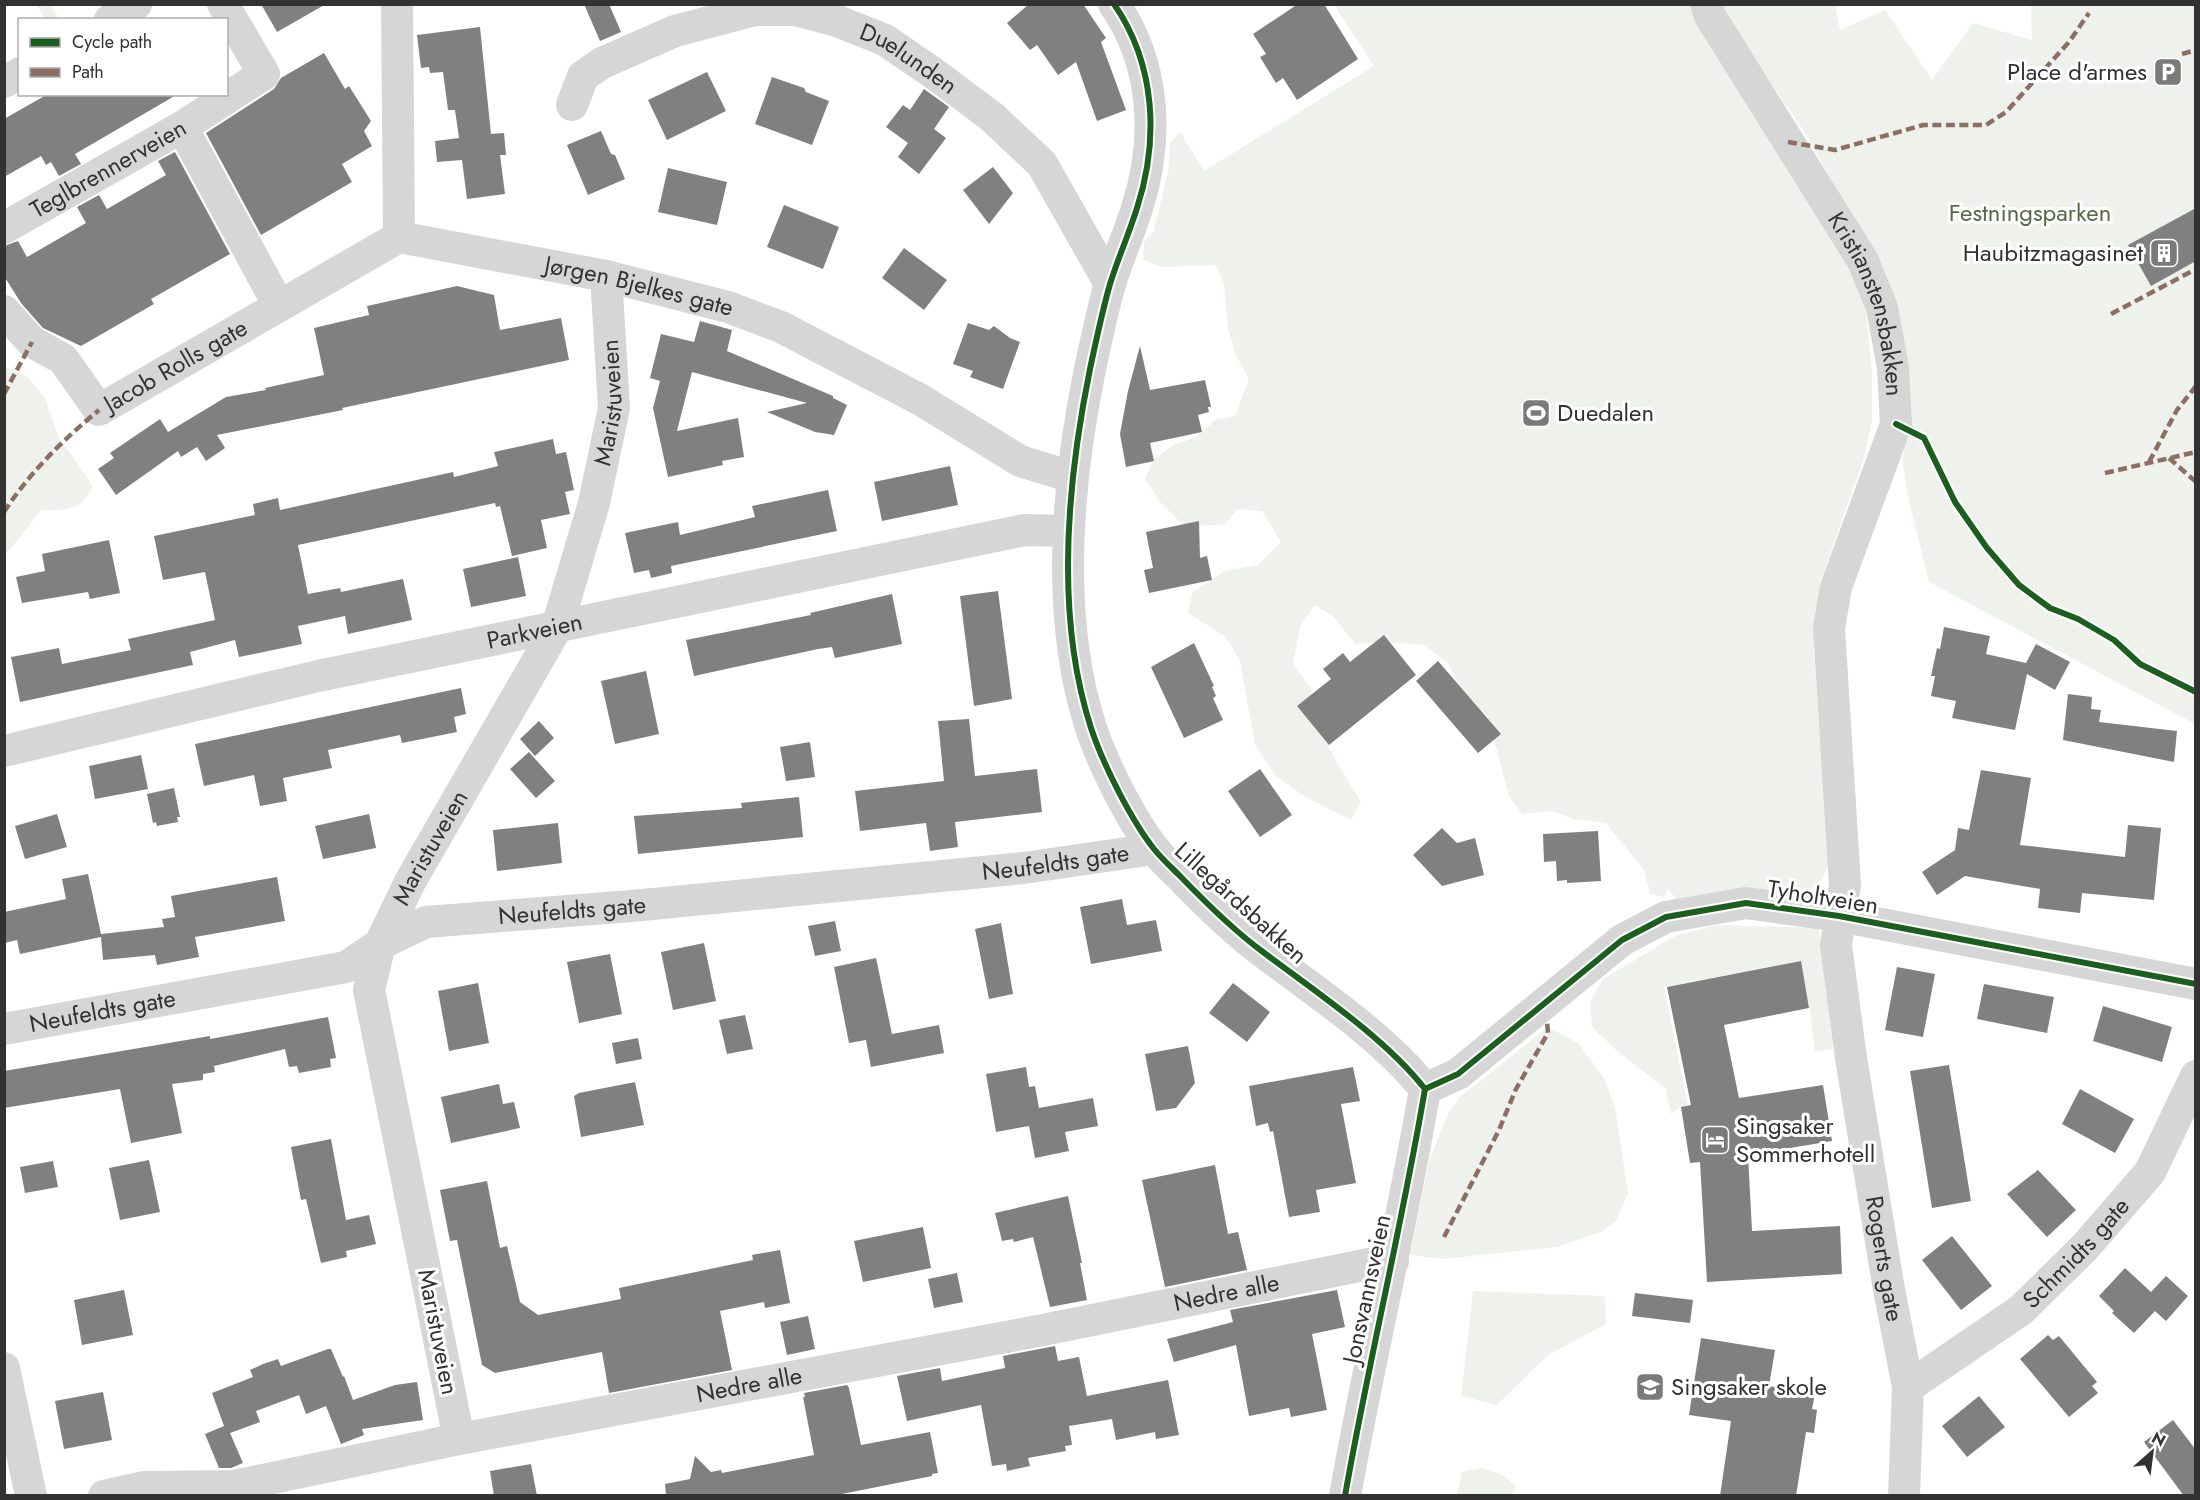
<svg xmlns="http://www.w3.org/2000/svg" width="2200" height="1500" font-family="Jost,sans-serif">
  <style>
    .green { fill: #eff2ec }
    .building { fill: #808080 }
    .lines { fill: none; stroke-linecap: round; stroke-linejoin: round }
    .minor { stroke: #d6d6d6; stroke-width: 32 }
    .quiet { stroke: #8d6e63; stroke-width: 4.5; stroke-dasharray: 9 4.5; stroke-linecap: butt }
    .cycleway-casing { stroke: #fff; stroke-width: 10 }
    .cycleway { stroke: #1b5e20; stroke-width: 6 }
    .labels { text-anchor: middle; stroke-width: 6; stroke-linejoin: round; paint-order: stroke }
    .street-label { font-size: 24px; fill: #323232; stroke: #fff }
    .poi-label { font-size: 24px; fill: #323232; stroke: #fff; text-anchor: start }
    .park-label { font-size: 24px; fill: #556a44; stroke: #fff }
  </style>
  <rect width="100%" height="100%" fill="#fff"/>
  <g class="green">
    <polygon points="37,5 50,5 59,18 64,19 45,19"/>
    <path d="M1334,5H1691L1708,37L1762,116L1771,145L1824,210L1847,259L1866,314L1872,369V421L1863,461L1820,582L1814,651L1829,864C1819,887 1813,891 1788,893L1678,901L1668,889L1664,897L1650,894L1644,870L1606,823L1573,819L1552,811L1522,814L1509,796L1488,717L1462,691L1448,663L1423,645L1385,642L1355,644L1334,617L1315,605L1301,624L1293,664L1312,690L1314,718L1340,768L1361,802L1351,820L1307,798L1276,776L1255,745L1240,661L1226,637L1188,613L1192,593L1224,571L1258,565L1281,542L1262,511L1237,509L1224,525L1184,526L1161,503L1145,479L1154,459L1175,444L1195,438L1215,420L1235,416L1249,379L1236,356L1228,328L1224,284L1216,265L1162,267L1143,260L1144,242L1153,233L1168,172L1170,144L1180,132L1204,171L1374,66Z"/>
    <polygon points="1718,5 1835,5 1840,30 1885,10 1932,80 1973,23 2032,40 2031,5 2195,5 2195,724 1929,582 1907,492 1903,463 1905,423 1865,242 1807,136"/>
    <path d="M5,367L27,376L45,398L58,436L93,486C80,512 67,510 41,510L8,552L5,553Z"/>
    <polygon points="1718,925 1819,928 1833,1049 1815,1051 1810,1011 1800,961 1664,987 1688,1105 1679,1108 1671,1114 1666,1089 1616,1050 1592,1027 1590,1002 1603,979 1677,935"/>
    <polygon points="1548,1027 1578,1043 1604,1078 1615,1107 1628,1193 1616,1221 1601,1232 1557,1247 1443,1259 1410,1255 1429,1161 1448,1114 1461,1096"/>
    <polygon points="1473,1291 1605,1296 1606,1324 1548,1355 1497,1405 1461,1396"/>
    <polygon points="1482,1468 1503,1475 1516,1486 1513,1495 1457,1495 1462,1472"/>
  </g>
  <g class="building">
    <polygon points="261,4 326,4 277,32"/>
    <polygon points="584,4 609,4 621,32 600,41"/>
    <polygon points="1029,4 1083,4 1106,38 1101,42 1126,110 1097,121 1076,62 1058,75 1037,45 1030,50 1007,23"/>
    <polygon points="1298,4 1324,4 1358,59 1297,100 1283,78 1276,83 1260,57 1266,54 1253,34"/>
    <polygon points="480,27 491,134 504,133 506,155 500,155 505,194 467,199 462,160 437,162 435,141 459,138 455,110 448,110 443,72 430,73 429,67 421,68 417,35"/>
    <polygon points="324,53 345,89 349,86 371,121 364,131 372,146 342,164 352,182 261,235 206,133 274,89 281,78"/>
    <polygon points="707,72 726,111 667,140 648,100"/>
    <polygon points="772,77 804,88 806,92 829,101 812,145 755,124"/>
    <polygon points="924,89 949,107 934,129 946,138 919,174 898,157 908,143 886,127 903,105 910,110"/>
    <polygon points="48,94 178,94 75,154 81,164 59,176 51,162 46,165 41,156 4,177 4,119"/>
    <polygon points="601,131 611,154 615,155 625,179 588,195 567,145"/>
    <polygon points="175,152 230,254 151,299 154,304 81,346 43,328 21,303 4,276 4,246 18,241 27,257 86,223 77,207 99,195 107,209 166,175 158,161"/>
    <polygon points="993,167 1013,193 989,224 963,190"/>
    <polygon points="668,168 727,182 717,225 658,212"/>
    <polygon points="784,205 839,227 823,269 767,247"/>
    <polygon points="2196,208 2196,261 2151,286 2128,245"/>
    <polygon points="904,248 947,280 924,310 882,278"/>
    <polygon points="457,286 494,295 500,330 561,318 569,360 342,408 343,410 217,435 225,448 206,461 197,447 181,457 178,451 116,495 98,469 114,458 110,453 160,419 168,432 226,397 266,390 265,388 324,375 314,328 369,315 367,306"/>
    <polygon points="700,321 732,330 727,351 833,396 833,398 847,405 834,435 815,432 767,412 807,403 692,372 677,431 738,418 744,457 722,461 723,465 668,477 653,408 660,381 650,378 661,334 694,342"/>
    <polygon points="968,323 989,330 994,326 1010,338 1020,342 1003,389 970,377 973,371 953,364"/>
    <polygon points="1140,346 1150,390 1205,380 1211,407 1208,407 1209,412 1198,415 1202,432 1150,443 1154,461 1126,467 1120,434 1128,391"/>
    <polygon points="553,439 556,454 566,452 574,490 565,492 570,514 541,520 547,548 512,556 500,506 496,507 495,503 298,545 308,594 340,588 341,592 403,579 412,620 348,634 345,616 298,626 302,644 239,657 235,640 190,652 193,665 20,702 11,657 59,648 62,664 131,650 128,639 215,620 205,572 163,580 154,536 255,515 253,504 278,498 280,510 453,472 454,477 498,466 494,452"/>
    <polygon points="950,466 958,505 882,521 874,482"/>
    <polygon points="828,490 837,531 671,566 672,573 651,578 649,570 634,573 625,533 678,522 680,535 755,517 752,506"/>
    <polygon points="1199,521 1200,558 1207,556 1212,580 1149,593 1144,570 1153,568 1146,532"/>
    <polygon points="109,540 120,593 90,599 88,592 22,603 16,577 45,571 42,554"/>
    <polygon points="518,557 526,596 471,607 463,569"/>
    <polygon points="998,591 1012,699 974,706 960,596"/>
    <polygon points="892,594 902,644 835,658 832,647 818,649 694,676 686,640 811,615 810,613"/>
    <polygon points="1944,627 1990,636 1986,654 2026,663 2036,644 2070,662 2055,690 2027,674 2015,730 1952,718 1956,701 1931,696 1935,676 1931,676 1937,648 1940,649"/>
    <polygon points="1384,635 1416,675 1329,745 1297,706 1331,679 1323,669 1343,653 1350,662"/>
    <polygon points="1194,643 1214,686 1212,687 1216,696 1213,698 1223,720 1184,738 1151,667"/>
    <polygon points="1438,661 1501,734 1478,753 1416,681"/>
    <polygon points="646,671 659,734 615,744 601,681"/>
    <polygon points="461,688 466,714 454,717 457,732 402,743 400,735 328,750 332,768 283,778 287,801 260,806 254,775 204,786 195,744"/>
    <polygon points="2068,694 2092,697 2091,709 2101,710 2099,722 2177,731 2174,762 2063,740"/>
    <polygon points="969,719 975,776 1037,769 1042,812 955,822 958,847 930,851 926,823 860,831 855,791 944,781 938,721"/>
    <polygon points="539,721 554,738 535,756 520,739"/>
    <polygon points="810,742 815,777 786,781 780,747"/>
    <polygon points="529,752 555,781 536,798 510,769"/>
    <polygon points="141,755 148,789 95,799 89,766"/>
    <polygon points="1260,769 1292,815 1260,837 1228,791"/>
    <polygon points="1981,770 2031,778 2020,845 2125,857 2128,825 2161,828 2154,900 2082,893 2080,913 2038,908 2040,889 1965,876 1937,895 1922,872 1955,850 1958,828 1969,830"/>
    <polygon points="174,788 180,817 177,817 178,822 157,826 156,822 153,823 147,794"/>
    <polygon points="799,797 803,837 638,854 634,816 742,808 741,803"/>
    <polygon points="57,814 67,847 25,859 15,826"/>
    <polygon points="369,814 376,848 323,859 315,826"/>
    <polygon points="558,823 562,863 497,871 493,830"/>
    <polygon points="1442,828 1457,843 1475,838 1484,875 1442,886 1413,855"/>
    <polygon points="1598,831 1601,881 1567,883 1567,880 1557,881 1556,861 1544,862 1543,834"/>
    <polygon points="88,874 101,934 164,927 162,919 175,917 171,896 277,877 285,921 195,937 199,957 157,965 155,955 103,960 101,937 20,954 17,940 4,943 4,912 66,899 62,879"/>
    <polygon points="1122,899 1127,925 1156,920 1162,951 1091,964 1080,907"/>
    <polygon points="835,921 841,951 815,956 808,926"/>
    <polygon points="1001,923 1013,994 989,999 975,929"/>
    <polygon points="704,943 716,1001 673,1010 661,952"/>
    <polygon points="610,954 622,1014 579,1023 567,962"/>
    <polygon points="876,958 892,1034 939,1025 944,1053 871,1067 866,1040 849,1043 834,967"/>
    <polygon points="1801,961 1809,1008 1724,1025 1739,1098 1823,1085 1832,1141 1748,1155 1752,1231 1840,1226 1842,1274 1707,1282 1700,1162 1690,1163 1681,1107 1691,1105 1667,987"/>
    <polygon points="1897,967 1935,974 1923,1037 1885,1030"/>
    <polygon points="478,983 489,1043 449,1051 438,991"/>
    <polygon points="1233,983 1270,1012 1247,1042 1209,1013"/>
    <polygon points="1984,984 2054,997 2047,1033 1977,1019"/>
    <polygon points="2103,1006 2172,1027 2162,1062 2093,1041"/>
    <polygon points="745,1015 753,1049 727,1054 719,1020"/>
    <polygon points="328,1017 336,1058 330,1059 331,1067 299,1073 297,1066 289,1067 285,1049 214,1066 215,1072 203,1074 203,1080 172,1084 182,1133 131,1143 120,1089 4,1108 4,1071 210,1036 210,1039"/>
    <polygon points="638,1038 642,1059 616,1064 612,1043"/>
    <polygon points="1188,1046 1195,1083 1176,1108 1156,1111 1145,1054"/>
    <polygon points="1949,1065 1971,1201 1932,1208 1910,1071"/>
    <polygon points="1026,1067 1029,1087 1035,1086 1039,1108 1093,1098 1098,1126 1065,1132 1069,1151 1035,1158 1029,1126 996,1132 986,1074"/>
    <polygon points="1353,1067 1360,1101 1341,1104 1356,1183 1316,1190 1320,1212 1289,1217 1273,1131 1270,1132 1268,1123 1256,1126 1249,1086"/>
    <polygon points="635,1082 644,1125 581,1137 574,1096 579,1093"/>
    <polygon points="499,1084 503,1104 514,1102 520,1128 451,1143 441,1097"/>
    <polygon points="2080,1089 2134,1119 2115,1153 2062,1124"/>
    <polygon points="331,1139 346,1220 369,1215 376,1244 346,1251 347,1257 321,1263 306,1199 301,1200 291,1147"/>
    <polygon points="149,1160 160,1212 120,1220 109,1168"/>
    <polygon points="53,1161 58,1187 25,1193 20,1167"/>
    <polygon points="1215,1165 1228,1234 1238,1232 1247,1270 1165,1287 1142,1180"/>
    <polygon points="2038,1170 2076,1210 2047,1237 2007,1194"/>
    <polygon points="487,1181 500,1248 507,1246 520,1302 538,1315 621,1299 619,1288 753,1260 752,1255 780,1250 790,1303 765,1308 764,1302 720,1311 732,1370 609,1393 602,1352 495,1373 482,1365 457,1240 450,1241 440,1190"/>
    <polygon points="1068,1196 1082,1263 1080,1263 1087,1300 1050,1307 1033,1237 1014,1242 1013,1239 1002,1241 995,1213"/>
    <polygon points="923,1227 931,1268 863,1282 854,1241"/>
    <polygon points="1952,1236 1992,1286 1961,1310 1922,1260"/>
    <polygon points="2125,1268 2151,1292 2166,1276 2188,1296 2166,1321 2155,1311 2134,1333 2112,1313 2114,1311 2099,1296"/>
    <polygon points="957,1273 963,1302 934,1308 928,1279"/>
    <polygon points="124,1290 133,1335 82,1345 74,1300"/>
    <polygon points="1337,1290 1345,1327 1312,1334 1327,1410 1291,1417 1289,1408 1249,1416 1236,1345 1174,1362 1167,1339 1233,1322 1230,1310"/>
    <polygon points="1635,1293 1693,1300 1690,1323 1632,1316"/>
    <polygon points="808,1316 815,1349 787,1355 780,1322"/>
    <polygon points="2048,1335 2053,1340 2059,1336 2097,1382 2092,1386 2098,1393 2069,1417 2020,1359"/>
    <polygon points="1701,1338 1775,1350 1769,1386 1815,1394 1812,1409 1817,1410 1814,1433 1806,1432 1796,1496 1720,1496 1731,1421 1689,1415"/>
    <polygon points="1055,1346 1058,1361 1079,1357 1087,1396 1168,1380 1179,1435 1156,1439 1155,1432 1116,1440 1112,1419 1069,1426 1072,1445 1065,1446 1066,1451 1028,1458 1030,1466 1007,1471 1006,1464 992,1466 981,1405 907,1421 897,1376 940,1368 942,1381 1005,1368 1003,1356"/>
    <polygon points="328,1349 331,1349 343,1377 344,1376 353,1400 395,1385 417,1382 423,1420 362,1429 364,1435 341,1444 326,1406 306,1414 299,1395 256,1411 260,1422 230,1433 243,1463 231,1468 219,1468 205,1434 224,1426 212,1393 253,1377 250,1370 263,1364 278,1359 281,1366"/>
    <polygon points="847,1385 849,1388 861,1445 930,1432 938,1473 932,1474 932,1476 832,1496 666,1496 665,1484 690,1479 695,1456 711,1472 721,1470 722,1473 814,1455 803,1397 805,1397 804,1393"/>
    <polygon points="103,1392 112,1440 64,1449 55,1401"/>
    <polygon points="1979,1396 2005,1427 1967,1457 1942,1426"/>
    <polygon points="2173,1420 2196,1450 2196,1496 2184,1496 2144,1442"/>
    <polygon points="531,1464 537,1496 494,1496 490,1471"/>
  </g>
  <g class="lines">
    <g class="minor">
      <path id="s1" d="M397,4L399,237L606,276L728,307L781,327L921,400L1020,461L1072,477"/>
      <path d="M1114,4C1156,65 1159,140 1137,208C1129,234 1118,258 1110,284C1102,312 1096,341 1090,369C1067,482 1055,617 1091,728C1103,764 1131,820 1154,849C1162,859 1172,868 1180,876C1206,903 1233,930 1263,952C1316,992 1384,1037 1425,1089"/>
      <path id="s2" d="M1706,4L1710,16L1863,261L1882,308L1893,368L1896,424L1836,587L1829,628L1845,885L1836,945L1851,1058L1888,1284L1908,1387L1904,1496"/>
      <polyline points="110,20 136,4"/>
      <polyline points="4,82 20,73"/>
      <path id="s3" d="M572,105L583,76L602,63L675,31L755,10H796L837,21L885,40L936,75L992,117L1042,164L1110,284"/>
      <polyline points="182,127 279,306"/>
      <path id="s4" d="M4,228L182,127L264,74L223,4"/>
      <path id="s5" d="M4,311L32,342L63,359L99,410L399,237"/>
      <path id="s6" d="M4,751L318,676L1025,530L1069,531"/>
      <path id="s7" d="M4,1029L346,967L380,944L426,922L632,906L1024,868L1154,849"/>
      <polyline points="1425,1089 1458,1074 1622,940 1666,917 1746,903 1839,916 2196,984"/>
      <polyline points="4,1368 31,1496"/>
      <path id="s8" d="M1908,1387L2021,1310L2085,1247L2150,1172L2196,1076"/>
      <path id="s9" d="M459,1439L369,990L380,944L411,880L557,627L594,503L614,408L606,276"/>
      <path id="s10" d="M104,1496L145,1487L234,1486L459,1439L1043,1330L1369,1264L1393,1261"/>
      <path d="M1345,1496C1369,1360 1402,1225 1425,1089"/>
    </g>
    <g class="quiet">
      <polyline points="2182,54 2196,50"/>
      <polyline points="1788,142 1835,150 1923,125 1986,125 2006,112 2069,42 2089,13"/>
      <polyline points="2111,314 2196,269"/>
      <polyline points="4,394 32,342"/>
      <polyline points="2169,458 2196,482"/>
      <polyline points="2149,462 2177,410 2196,386"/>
      <polyline points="2105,473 2196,452"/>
      <path d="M4,512C30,472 63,440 99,410"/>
      <polyline points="1444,1237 1499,1130 1516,1089 1548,1033 1547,1021"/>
    </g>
    <g class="cycleway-casing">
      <g id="cycleway">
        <path d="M1114,4C1156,65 1159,140 1137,208C1129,234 1118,258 1110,284C1102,312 1096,341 1090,369C1067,482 1055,617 1091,728C1103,764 1131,820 1154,849C1162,859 1172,868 1180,876C1206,903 1233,930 1263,952C1316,992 1384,1037 1425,1089"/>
        <polyline points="1896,424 1924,438 1955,502 1987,548 2019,585 2050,608 2078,619 2114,640 2140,664 2196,692"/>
        <polyline points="1425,1089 1458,1074 1622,940 1666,917 1746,903 1839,916 2196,984"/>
        <path d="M1345,1496C1369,1360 1402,1225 1425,1089"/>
      </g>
    </g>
    <use href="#cycleway" class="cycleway"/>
  </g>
  <defs>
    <g id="parking-square" transform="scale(1.5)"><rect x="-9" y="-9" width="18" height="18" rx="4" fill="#7a7a7a" stroke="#fff"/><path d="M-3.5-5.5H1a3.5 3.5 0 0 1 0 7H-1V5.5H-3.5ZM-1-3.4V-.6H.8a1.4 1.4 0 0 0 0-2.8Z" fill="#fff"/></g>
    <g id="building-square" transform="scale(1.5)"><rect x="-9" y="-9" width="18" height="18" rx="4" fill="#7a7a7a" stroke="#fff"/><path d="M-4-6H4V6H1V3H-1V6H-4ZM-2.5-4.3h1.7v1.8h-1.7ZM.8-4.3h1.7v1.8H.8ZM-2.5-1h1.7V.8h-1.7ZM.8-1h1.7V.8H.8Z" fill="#fff"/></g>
    <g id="stadium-square" transform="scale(1.5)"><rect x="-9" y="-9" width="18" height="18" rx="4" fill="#7a7a7a" stroke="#fff"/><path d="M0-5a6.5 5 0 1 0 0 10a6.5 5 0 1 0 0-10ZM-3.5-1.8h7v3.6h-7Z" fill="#fff"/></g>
    <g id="hotel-square" transform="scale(1.5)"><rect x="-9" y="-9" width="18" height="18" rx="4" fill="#7a7a7a" stroke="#fff"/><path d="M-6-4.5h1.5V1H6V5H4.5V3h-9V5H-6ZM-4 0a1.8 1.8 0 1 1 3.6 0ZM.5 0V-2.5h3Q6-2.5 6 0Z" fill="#fff"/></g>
    <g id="school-square" transform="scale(1.5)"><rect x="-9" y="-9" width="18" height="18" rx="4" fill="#7a7a7a" stroke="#fff"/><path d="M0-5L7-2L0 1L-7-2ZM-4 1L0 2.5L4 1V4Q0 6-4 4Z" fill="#fff"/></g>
  </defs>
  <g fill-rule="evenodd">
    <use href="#parking-square" x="2168" y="72"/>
    <use href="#building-square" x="2164" y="253"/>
    <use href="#stadium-square" x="1536" y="413"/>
    <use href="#hotel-square" x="1715" y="1140"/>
    <use href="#school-square" x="1650" y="1387"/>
  </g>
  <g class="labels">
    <g class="street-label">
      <text dy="8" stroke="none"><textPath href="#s3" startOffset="381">Duelunden</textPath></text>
      <text dy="8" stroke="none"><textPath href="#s4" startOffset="120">Teglbrennerveien</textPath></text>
      <text dy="8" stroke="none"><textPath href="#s1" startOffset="478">Jørgen Bjelkes gate</textPath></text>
      <text dy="8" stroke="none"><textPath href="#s2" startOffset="344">Kristianstensbakken</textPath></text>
      <text dy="8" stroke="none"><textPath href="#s5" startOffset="228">Jacob Rolls gate</textPath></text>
      <text dy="8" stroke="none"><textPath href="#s9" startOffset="1100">Maristuveien</textPath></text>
      <text dy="8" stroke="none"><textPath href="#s6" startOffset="544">Parkveien</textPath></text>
      <text dy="8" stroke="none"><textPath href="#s9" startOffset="614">Maristuveien</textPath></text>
      <text dy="8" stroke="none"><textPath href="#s7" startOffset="1072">Neufeldts gate</textPath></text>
      <text transform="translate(1823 897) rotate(9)" y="8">Tyholtveien</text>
      <text transform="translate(1241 903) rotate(42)" y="8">Lillegårdsbakken</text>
      <text dy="8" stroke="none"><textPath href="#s7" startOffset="586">Neufeldts gate</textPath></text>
      <text dy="8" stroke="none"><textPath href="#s7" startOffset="100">Neufeldts gate</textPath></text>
      <text dy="8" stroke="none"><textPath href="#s8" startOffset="216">Schmidts gate</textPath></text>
      <text dy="8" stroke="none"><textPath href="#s2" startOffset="1320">Rogerts gate</textPath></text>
      <text transform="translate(1367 1289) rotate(-78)" y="8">Jonsvannsveien</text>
      <text dy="8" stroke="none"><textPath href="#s10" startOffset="1142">Nedre alle</textPath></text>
      <text transform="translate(438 1332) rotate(79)" y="8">Maristuveien</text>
      <text dy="8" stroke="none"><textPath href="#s10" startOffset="656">Nedre alle</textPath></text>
    </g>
    <g class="poi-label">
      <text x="2147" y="80" text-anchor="end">Place d'armes</text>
      <text x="2143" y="261" text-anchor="end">Haubitzmagasinet</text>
      <text x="1557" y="421">Duedalen</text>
      <text x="1736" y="1134">Singsaker<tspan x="1736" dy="28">Sommerhotell</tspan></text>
      <text x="1671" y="1395">Singsaker skole</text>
    </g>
    <g class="park-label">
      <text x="2030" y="221">Festningsparken</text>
    </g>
  </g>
  <rect width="2200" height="1500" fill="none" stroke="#323232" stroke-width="12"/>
  <rect x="18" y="18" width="210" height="78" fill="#ffffff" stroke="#adadad" stroke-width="1.5"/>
  <rect x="30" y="38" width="30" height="9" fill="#1b5e20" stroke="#adadad" stroke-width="1.5"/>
  <text x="72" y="48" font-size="18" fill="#323232">Cycle path</text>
  <rect x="30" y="68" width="30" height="9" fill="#8d6e63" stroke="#adadad" stroke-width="1.5"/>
  <text x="72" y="78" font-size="18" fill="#323232">Path</text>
  <g transform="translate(2152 1452) rotate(28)" stroke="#ffffff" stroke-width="4.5" paint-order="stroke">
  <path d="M0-4.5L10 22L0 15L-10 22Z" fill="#323232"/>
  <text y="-9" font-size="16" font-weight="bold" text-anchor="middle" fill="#323232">N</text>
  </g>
</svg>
